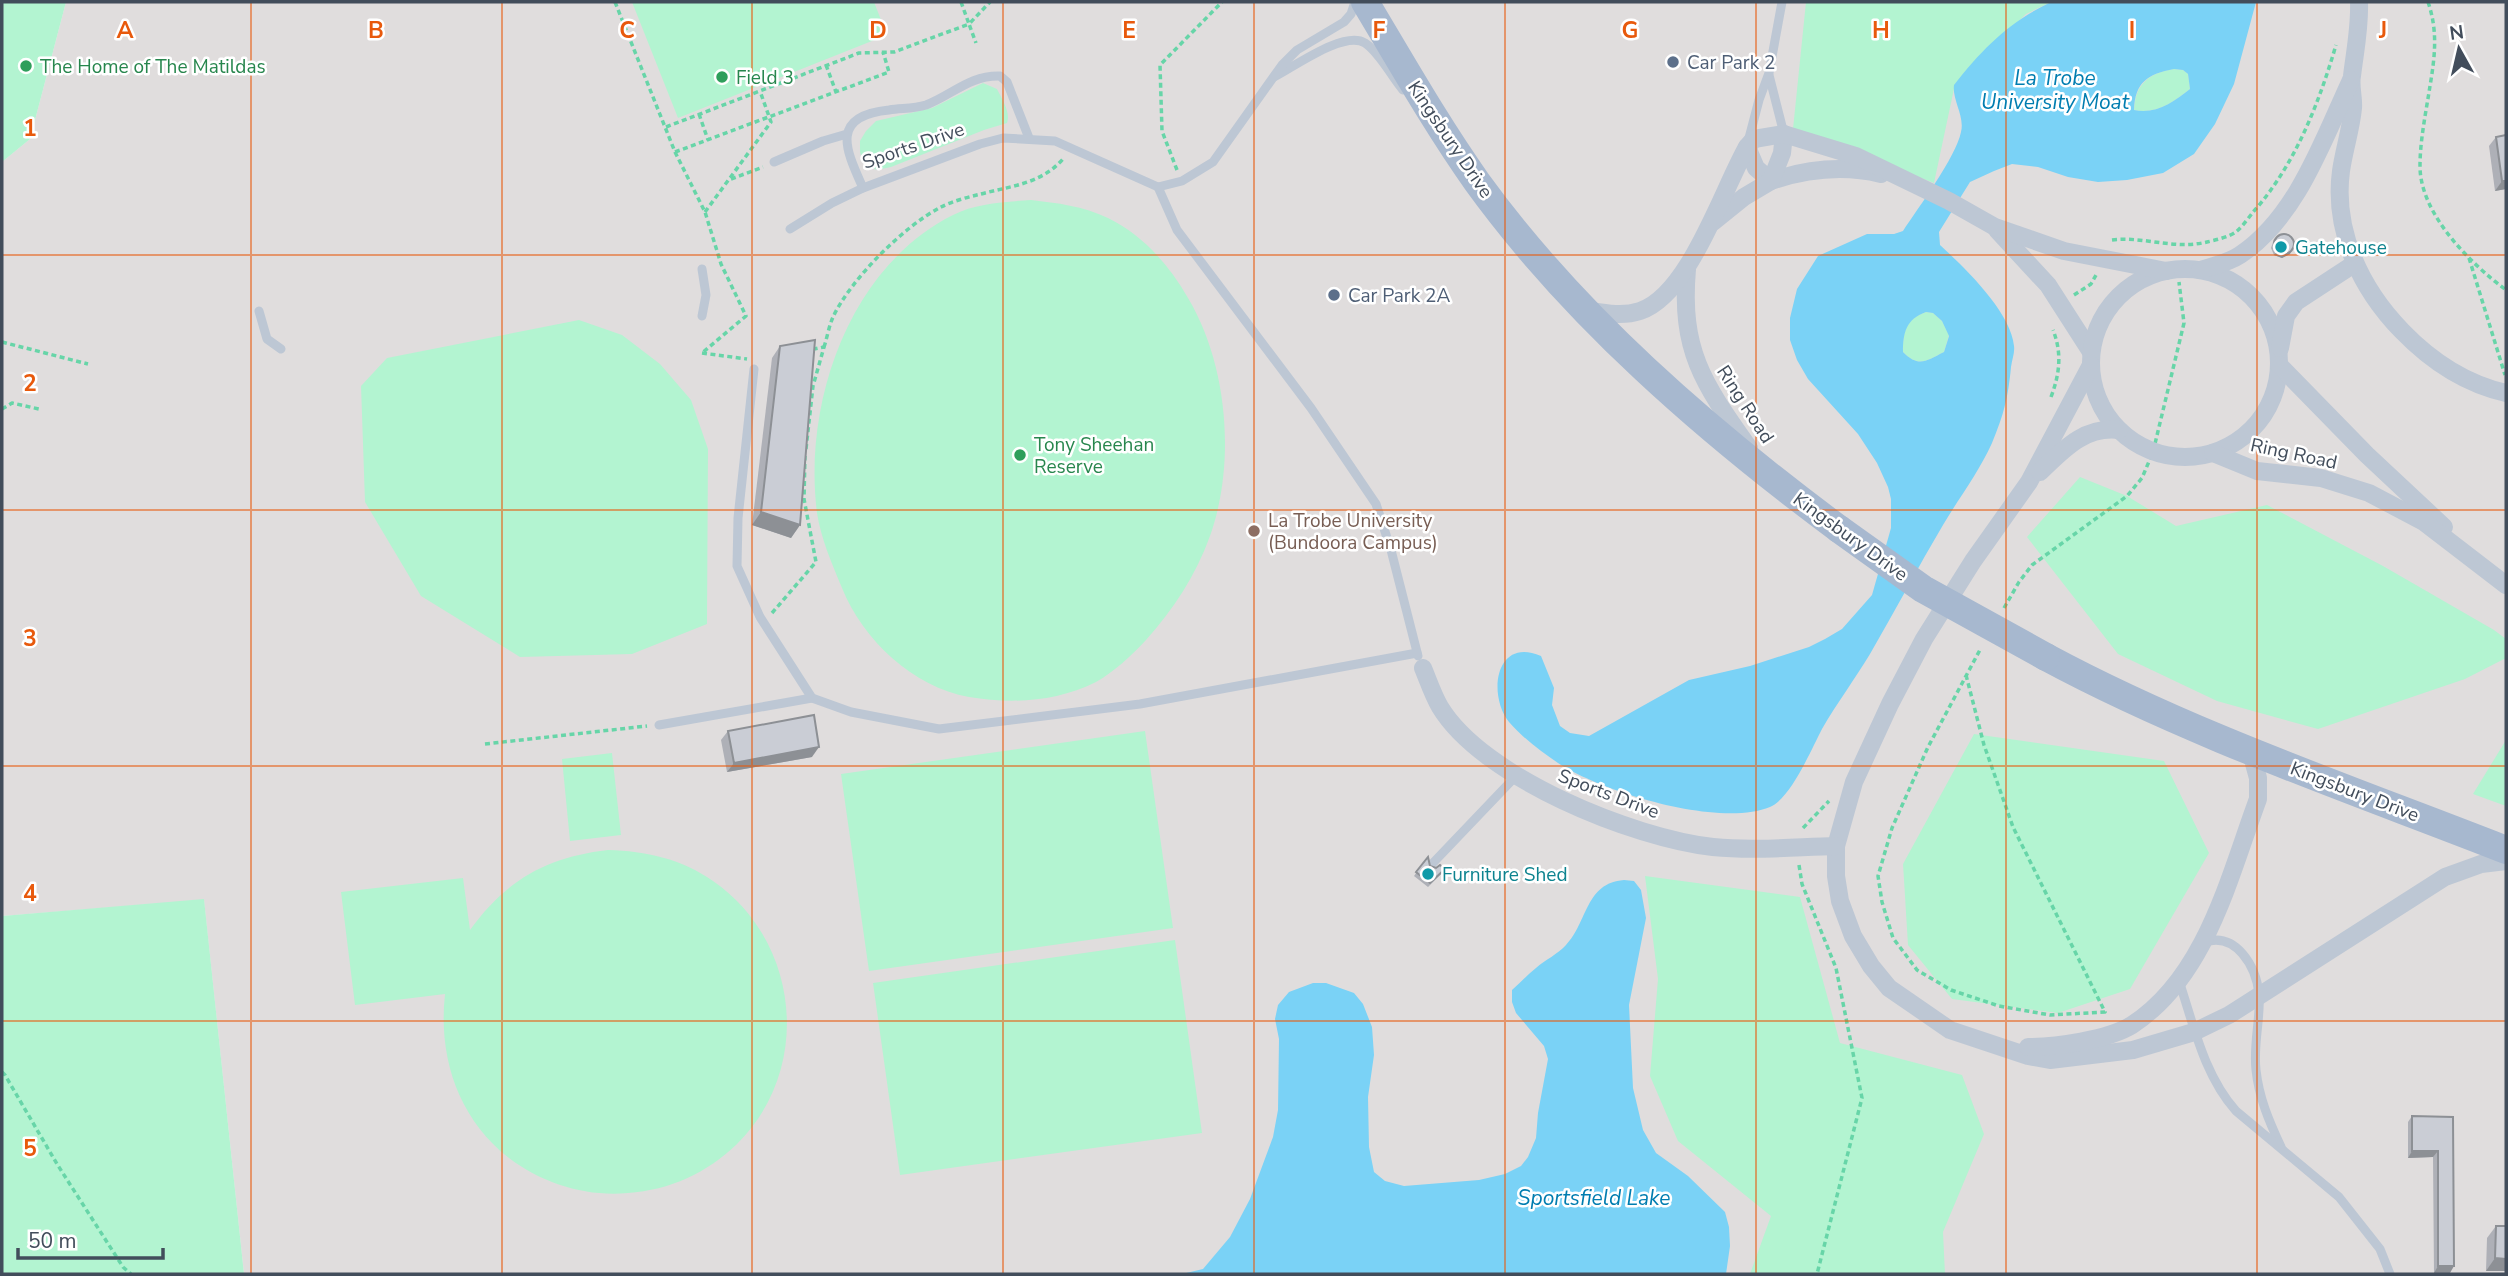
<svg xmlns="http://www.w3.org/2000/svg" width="2508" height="1276" font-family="'Nunito Sans',sans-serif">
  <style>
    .education { fill: #e0dddd }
    .green { fill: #b3f4d1 }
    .water { fill: #7ad2f6; fill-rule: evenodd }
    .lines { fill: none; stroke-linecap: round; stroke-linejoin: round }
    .path { stroke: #67d5a8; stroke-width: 3.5; stroke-dasharray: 5 3.5; stroke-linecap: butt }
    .lane { stroke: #bdc7d4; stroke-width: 9 }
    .street { stroke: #bdc7d4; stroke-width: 18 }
    .primary { stroke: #a7b8cf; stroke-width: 28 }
    .primary-bridge { stroke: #a7b8cf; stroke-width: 28 }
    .wall { fill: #aeb0b7 }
    .shaded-wall { fill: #8d9095 }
    .building { fill: #cacdd5; stroke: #8d9095; stroke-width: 2 }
    .grid { fill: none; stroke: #e8590c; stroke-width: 2; stroke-opacity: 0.55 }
    .service-dot { fill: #5c6f8a; stroke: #fff; stroke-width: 2.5 }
    .leisure-dot { fill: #2e9e5b; stroke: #fff; stroke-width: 2.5 }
    .culture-dot { fill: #0f9aa8; stroke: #fff; stroke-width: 2.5 }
    .education-dot { fill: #8d6e63; stroke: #fff; stroke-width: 2.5 }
    .labels { text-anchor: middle; stroke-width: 5; stroke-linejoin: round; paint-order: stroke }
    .service-label { font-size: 19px; fill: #4e5e75; stroke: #fff; text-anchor: start }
    .leisure-label { font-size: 19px; fill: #27864d; stroke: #fff; text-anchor: start }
    .street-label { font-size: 19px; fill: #424d5b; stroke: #fff }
    .culture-label { font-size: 19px; fill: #0d838f; stroke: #fff; text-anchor: start }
    .education-label { font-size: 19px; fill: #785e54; stroke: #fff; text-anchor: start }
    .water-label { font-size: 21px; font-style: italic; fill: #007db0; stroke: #fff }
    .grid-label { font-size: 23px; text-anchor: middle; font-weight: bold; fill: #e8590c; stroke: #fff; stroke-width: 5; stroke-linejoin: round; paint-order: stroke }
  </style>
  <rect width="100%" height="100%" fill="#efeceb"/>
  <polygon class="education" points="66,2 2506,2 2506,1274 244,1274 204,900 2,916 2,162 30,139"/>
  <g class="green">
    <polygon points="2,2 66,2 30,139 2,162"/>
    <polygon points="632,2 874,2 887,35 678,118"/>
    <polygon points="1806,2 2051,2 2026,14 1955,84 1934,183 1793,129"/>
    <path d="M2174,69L2183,70L2188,74L2190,89C2174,102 2155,115 2134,110C2135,83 2150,73 2174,69Z"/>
    <path d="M983,83L997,89C1002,99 1011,113 1007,123L984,130L891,167L877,170L863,162L860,152V141L866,131L876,121L932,108Z"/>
    <path d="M1031,200C1057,203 1083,206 1108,218C1143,235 1169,265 1188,298C1228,365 1236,463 1210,536C1196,575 1173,610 1146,640C1132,655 1114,672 1096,682C1056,702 1012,704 969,697C913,687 863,640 842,588C832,564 821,539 817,513C803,403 849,267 953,215C976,203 1005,202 1031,200Z"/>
    <path d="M1926,312L1933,313L1942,321L1949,335L1944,352C1926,361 1919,368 1903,352C1903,332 1905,319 1926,312Z"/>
    <polygon points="579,320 622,335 660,364 691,400 708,449 707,624 632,654 520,657 421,596 365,502 361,386 387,358"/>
    <polygon points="2080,477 2127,496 2176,526 2267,505 2383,566 2494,630 2506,639 2506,658 2465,679 2318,729 2217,701 2118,654 2027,537"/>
    <polygon points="1145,731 1173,928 869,971 841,774"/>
    <polygon points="1974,734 2164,761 2209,853 2130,989 2058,1013 1952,999 1908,945 1903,864"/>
    <polygon points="2506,740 2506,806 2473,794"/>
    <polygon points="612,753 621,835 570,841 562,759"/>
    <path d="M608,850C646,851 682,859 713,881C800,941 813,1069 737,1144C707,1173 670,1190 628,1193C587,1197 543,1184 509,1158C458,1118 438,1057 445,994L355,1005L341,892L463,878L470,930C506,880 547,857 608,850Z"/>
    <polygon points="1645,876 1800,897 1840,1043 1962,1075 1984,1134 1943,1232 1945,1274 1750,1274 1771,1216 1678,1141 1650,1076 1658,979"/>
    <polygon points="204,899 244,1274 2,1274 2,916"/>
    <polygon points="1175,940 1202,1133 900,1175 873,983"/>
  </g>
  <g class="water">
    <path d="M2051,2H2256L2234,84L2215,124L2194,154L2163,173L2127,180L2098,182L2068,177L2038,167L2012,164L1994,171L1970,182L1939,232L1940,245C1964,267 2011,312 2014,346C2015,352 2012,360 2011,367C2008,398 2004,414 1992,443C1979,472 1959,498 1943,525C1918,567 1895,611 1870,654C1855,679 1837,703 1822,729C1811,750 1791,798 1770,807C1719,828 1602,792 1558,763C1541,752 1522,737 1509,722C1487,694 1496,636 1541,656L1554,688L1552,705L1560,726L1570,733L1589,736L1689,680L1750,666L1809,647L1825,639L1842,629L1872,595L1891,528V499L1888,487L1877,463L1858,434L1808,379L1797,360L1790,340V318L1797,289L1818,256L1867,234H1894L1903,231C1918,208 1956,157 1961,132C1965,116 1952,100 1954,85C1983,48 2009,22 2051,2ZM2174,69L2183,70L2188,74L2190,89C2174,102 2155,115 2134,110C2135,82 2148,74 2174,69ZM1926,312L1933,313L1942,321L1949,336L1944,352C1926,361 1919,368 1903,352C1903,333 1906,319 1926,312Z"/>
    <path d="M1624,880L1634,881L1641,890L1646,918L1629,1005L1633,1088L1643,1130L1656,1153L1688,1176L1725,1212L1729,1227L1730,1246L1726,1274H1182L1203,1269L1230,1237L1250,1199L1273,1137L1278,1110L1279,1039L1275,1019L1278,1005L1289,992L1313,983H1326L1354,993L1363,1004L1372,1027L1374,1055L1368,1097L1369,1147L1374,1172L1385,1181L1404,1186L1479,1180L1505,1174L1521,1166L1528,1157L1536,1138L1538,1113L1548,1059L1544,1046L1516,1013L1512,1002V990C1520,983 1527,975 1536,968C1545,960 1558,954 1566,945C1588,922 1585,883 1624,880Z"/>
  </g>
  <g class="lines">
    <g class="path">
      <polyline points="615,2 675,152 705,212 721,264 746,316 702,353"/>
      <polyline points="961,2 969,24 990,2"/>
      <path d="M2428,2C2438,31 2435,56 2430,86C2426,112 2420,140 2420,166C2420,214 2470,263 2506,290"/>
      <polyline points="826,65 836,92"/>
      <polyline points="699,114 708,140"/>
      <polyline points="666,127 859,53 894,52 969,24 976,43"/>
      <polyline points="675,152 889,72 883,52"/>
      <polyline points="1177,170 1162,131 1160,65 1222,2"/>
      <polyline points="731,179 763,167"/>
      <polyline points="705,212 771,122 760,91"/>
      <path d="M2112,240C2144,236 2173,250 2207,242C2215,240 2230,237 2237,231C2243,226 2249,217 2254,211C2295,165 2319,103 2336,45"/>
      <polyline points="2469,258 2505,375"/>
      <polyline points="2074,295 2091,284 2096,275"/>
      <polyline points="2,342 88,364"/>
      <path d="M824,347C827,338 829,326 833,317C851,279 904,226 941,207C953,201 968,197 981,194C1011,186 1041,184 1063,159"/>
      <polyline points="702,353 747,359"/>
      <path d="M2051,397C2060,373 2062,353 2053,330"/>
      <polyline points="2,409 12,403 39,409"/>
      <polyline points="806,449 813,386 824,347 809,350"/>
      <polyline points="2004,608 2019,582 2032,565 2127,496 2142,478 2153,452 2184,323 2179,282"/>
      <polyline points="772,613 816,562 804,499 805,456"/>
      <polyline points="1966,675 1984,745 2013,827 2105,1012 2050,1015 1999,1006 1951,990 1917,970 1893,938 1882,902 1878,876 1892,828 1928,747 1981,648"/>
      <polyline points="485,744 647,726"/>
      <polyline points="1803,828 1829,801"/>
      <polyline points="1799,865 1802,884 1836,968 1862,1098 1817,1274"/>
      <polyline points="2,1072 5,1075 57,1164 123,1267 131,1274"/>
    </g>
    <g class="lane">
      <polyline points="1769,75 1784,134"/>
      <path d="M1274,77C1294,67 1344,30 1365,43C1380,53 1391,76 1403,90"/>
      <polyline points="1748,142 1759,100 1769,73 1782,2"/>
      <polyline points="774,162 823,141 847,134"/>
      <polyline points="1158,187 1177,230 1311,408 1376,504 1391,550 1418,656"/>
      <path d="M863,188C846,150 829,116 889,110C902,108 913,109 926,105C952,95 970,75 1000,76L1007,82L1029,138"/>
      <polyline points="790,229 832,203 863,188 980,144 1003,138 1055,141 1158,187 1182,181 1213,162 1282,65 1297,50 1344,22 1351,14 1355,2"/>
      <polyline points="259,311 267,339 281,349"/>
      <polyline points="702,316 706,295 702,269"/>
      <polyline points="754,369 738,518 737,566 760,617 812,698"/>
      <polyline points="659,725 812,698 851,712 939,729 1140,704 1417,653"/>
      <polyline points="1432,864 1516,776"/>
      <path d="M2205,942C2236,932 2256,966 2259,994C2261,1018 2253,1043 2256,1070C2259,1098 2269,1121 2281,1147"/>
      <path d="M2179,981C2194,1026 2204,1075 2236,1111L2339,1197L2380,1249L2390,1274"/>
    </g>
    <g class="street">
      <path d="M2359,2C2360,27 2355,51 2352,76C2350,87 2354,98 2353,108C2351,129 2344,150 2341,171C2333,231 2361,289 2402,331C2430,360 2466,384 2506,393"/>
      <path d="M1747,147L1756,168L1771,181C1807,169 1844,165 1881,174"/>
      <polyline points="1713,222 1744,197 1771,181 1782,153 1784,134"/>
      <polyline points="1997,230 2048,285 2091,352"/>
      <path d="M1687,269C1680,351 1703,383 1749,448"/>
      <circle cx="2185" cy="363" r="94"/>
      <path d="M2200,270C2213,266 2228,263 2240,255C2297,217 2323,140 2351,80"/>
      <path d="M1586,310C1604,313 1622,317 1640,311C1689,295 1722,191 1747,147L1754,139L1784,134L1856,156L1949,201L1995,227L2064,251L2166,271"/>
      <polyline points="2280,348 2286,316 2296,302 2354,264"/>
      <polyline points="2091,365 2029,482 1973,561 1924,639 1890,704 1854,782 1836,846 1836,876 1840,901 1853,936 1871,966 1889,988 1950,1030 2028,1056 2050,1060 2133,1050 2194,1032 2229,1015 2445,877 2481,864 2506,861"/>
      <polyline points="2279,365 2367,455 2444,527"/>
      <polyline points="2213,453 2257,471 2321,478 2369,493 2424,522 2506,585"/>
      <path d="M2040,472C2063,450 2084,426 2119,430"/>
      <path d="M1423,668C1428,680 1433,695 1440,707C1483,778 1633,838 1713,847C1754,851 1795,847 1836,846"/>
      <path d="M2028,1047C2055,1047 2108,1040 2132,1025C2206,977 2229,877 2258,799V778L2250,749"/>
    </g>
    <g class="primary">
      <path d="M1365,2C1401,62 1436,124 1477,182C1574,316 1707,431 1839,529"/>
      <path d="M2046,657C2191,735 2353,790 2506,850"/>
    </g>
    <polyline class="primary-bridge" points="1839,529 1923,589 2046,657"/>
  </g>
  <g class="wall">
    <polygon points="2496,137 2506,189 2495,191 2489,146"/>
    <polygon points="2274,239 2290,254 2282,258 2274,255 2271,248"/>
    <polygon points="780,346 800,525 791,538 752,525 772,358"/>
    <polygon points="728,731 812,757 727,772 721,740"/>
    <polygon points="1428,857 1430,866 1436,868 1443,872 1428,887 1414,876"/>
    <polygon points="2412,1116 2453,1117 2450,1273 2434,1273 2433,1157 2408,1158 2408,1122"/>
    <polygon points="2496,1226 2506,1226 2506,1271 2486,1271 2487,1238"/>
  </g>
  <g class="shaded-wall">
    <polygon points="2502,181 2506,181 2506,189 2495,191"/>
    <polygon points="2292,250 2290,254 2282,258 2274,255 2277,252"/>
    <polygon points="761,512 800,525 791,538 752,525"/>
    <polygon points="819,747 812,757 727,772 734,763"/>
    <polygon points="2412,1151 2438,1151 2433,1157 2408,1158"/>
    <polygon points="2495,1258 2506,1259 2506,1271 2486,1271"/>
    <polygon points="2438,1266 2454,1266 2450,1273 2434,1273"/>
  </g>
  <g class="building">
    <polygon points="2506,135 2506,181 2502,181 2496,137"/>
    <circle cx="2284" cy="244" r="10"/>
    <polygon points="815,340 800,525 761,512 780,346"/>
    <polygon points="814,715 819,747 734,763 728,731"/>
    <polygon points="1428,857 1430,866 1436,868 1440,865 1445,869 1430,883 1416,872"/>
    <polygon points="2412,1116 2453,1117 2454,1266 2438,1266 2438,1151 2412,1151"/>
    <polygon points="2496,1226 2506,1226 2506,1259 2495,1258"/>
  </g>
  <path class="grid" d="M251,2V1274M502,2V1274M752,2V1274M1003,2V1274M1254,2V1274M1505,2V1274M1756,2V1274M2006,2V1274M2257,2V1274M2,255H2506M2,510H2506M2,766H2506M2,1021H2506"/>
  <g class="service-dot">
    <circle cx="1673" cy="62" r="7"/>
    <circle cx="1334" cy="295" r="7"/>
  </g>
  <g class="leisure-dot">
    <circle cx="26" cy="66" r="7"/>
    <circle cx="722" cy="77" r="7"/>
    <circle cx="1020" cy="455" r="7"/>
  </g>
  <g class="culture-dot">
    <circle cx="2281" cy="247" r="7"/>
    <circle cx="1428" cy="874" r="7"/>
  </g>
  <circle class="education-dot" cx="1254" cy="531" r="7"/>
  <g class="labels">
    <g class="service-label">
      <text x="1687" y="69">Car Park 2</text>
      <text x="1348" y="302">Car Park 2A</text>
    </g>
    <g class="leisure-label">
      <text x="40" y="73">The Home of The Matildas</text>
      <text x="736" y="84">Field 3</text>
      <text x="1034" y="451">Tony Sheehan<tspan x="1034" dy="22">Reserve</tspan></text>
    </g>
    <g class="street-label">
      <text transform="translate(1451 139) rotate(56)" y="7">Kingsbury Drive</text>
      <text transform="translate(913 145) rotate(-19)" y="7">Sports Drive</text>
      <text transform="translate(1746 404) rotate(57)" y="7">Ring Road</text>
      <text transform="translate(2294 453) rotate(12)" y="7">Ring Road</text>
      <text transform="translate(1851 536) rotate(36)" y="7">Kingsbury Drive</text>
      <text transform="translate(2355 791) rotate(21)" y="7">Kingsbury Drive</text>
      <text transform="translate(1609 793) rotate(21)" y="7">Sports Drive</text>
    </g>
    <g class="culture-label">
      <text x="2295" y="254">Gatehouse</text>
      <text x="1442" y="881">Furniture Shed</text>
    </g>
    <g class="education-label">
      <text x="1268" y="527">La Trobe University<tspan x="1268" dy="22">(Bundoora Campus)</tspan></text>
    </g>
    <g class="water-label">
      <text x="2055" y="85">La Trobe<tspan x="2055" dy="24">University Moat</tspan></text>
      <text x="1594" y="1205">Sportsfield Lake</text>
    </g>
  </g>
  <g class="grid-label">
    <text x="125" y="38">A</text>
    <text x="376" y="38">B</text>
    <text x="627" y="38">C</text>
    <text x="878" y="38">D</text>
    <text x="1129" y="38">E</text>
    <text x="1379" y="38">F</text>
    <text x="1630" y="38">G</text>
    <text x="1881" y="38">H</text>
    <text x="2132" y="38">I</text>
    <text x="2383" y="38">J</text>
    <text x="30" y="136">1</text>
    <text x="30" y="391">2</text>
    <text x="30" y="646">3</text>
    <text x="30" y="901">4</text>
    <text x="30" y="1156">5</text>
  </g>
  <rect width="2508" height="1276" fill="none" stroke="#424d5b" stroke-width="7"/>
  <g transform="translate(2459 49) rotate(352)" stroke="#ffffff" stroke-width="5" paint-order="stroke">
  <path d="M0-5L12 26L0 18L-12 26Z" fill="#424d5b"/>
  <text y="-10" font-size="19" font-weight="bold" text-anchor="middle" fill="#424d5b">N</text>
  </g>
  <path d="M18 1248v10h145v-10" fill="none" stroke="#424d5b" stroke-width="3.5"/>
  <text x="28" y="1248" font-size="21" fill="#424d5b" stroke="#ffffff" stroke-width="5" paint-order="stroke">50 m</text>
</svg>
